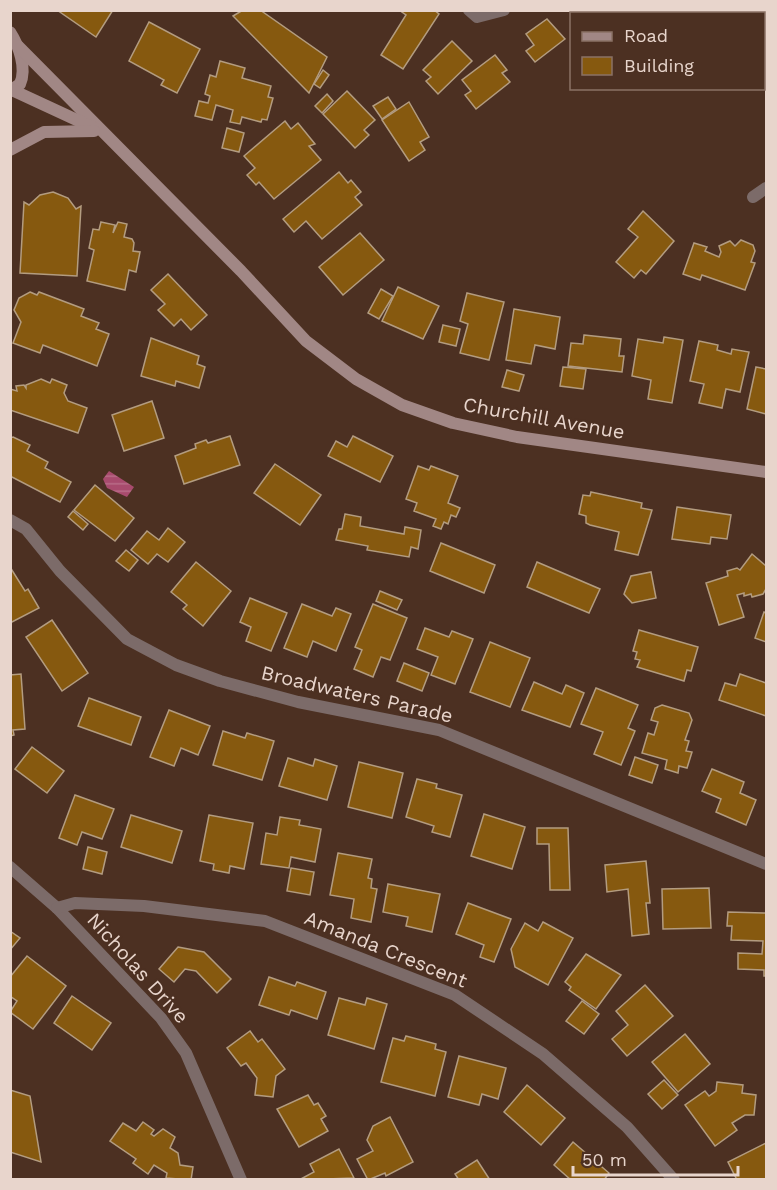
<svg xmlns="http://www.w3.org/2000/svg" width="777" height="1190" font-family="'Work Sans',sans-serif">
  <style>
    .water { fill: url(#water-rules) }
    .building { fill: #86590f; stroke: #b39c80; stroke-width: 1.5 }
    .lines { fill: none; stroke-linecap: round; stroke-linejoin: round }
    .street { stroke: #7c6b69; stroke-width: 12 }
    .secondary { stroke: #a18785; stroke-width: 12 }
    .labels { text-anchor: middle; stroke-width: 4.5; stroke-linejoin: round; paint-order: stroke }
    .street-label { font-size: 20px; fill: #e8d5cc; stroke: #4c3022 }
  </style>
  <defs>
    <pattern id="water-rules" width="6" height="5" patternUnits="userSpaceOnUse" patternTransform="scale(1.5)"><rect width="6" height="5" fill="#a84b6d"/><path d="M0 2.5h6" fill="none" stroke="#b86c87"/></pattern>
  </defs>
  <rect width="100%" height="100%" fill="#4c3022"/>
  <polygon class="water" points="109,471 134,487 127,497 107,488 103,479"/>
  <g class="building">
    <polygon points="57,10 113,10 96,37"/>
    <polygon points="243,10 260,10 327,57 309,93 233,16"/>
    <polygon points="399,10 434,10 439,14 403,69 381,55 406,15"/>
    <polygon points="547,19 565,39 535,62 526,51 534,45 526,34"/>
    <polygon points="149,22 200,49 177,93 161,85 164,80 129,61"/>
    <polygon points="452,41 472,61 438,94 426,81 431,77 423,70"/>
    <polygon points="495,55 507,70 502,73 510,82 476,109 465,95 471,91 462,80"/>
    <polygon points="220,61 245,68 242,78 271,86 268,97 273,98 267,120 262,119 261,122 242,117 240,124 230,122 233,110 216,105 212,120 195,116 199,101 208,103 210,96 205,94 210,75 216,77"/>
    <polygon points="323,70 329,75 320,88 314,84"/>
    <polygon points="347,91 375,120 364,130 369,135 355,148 323,114"/>
    <polygon points="327,94 333,101 322,113 315,106"/>
    <polygon points="388,97 396,109 382,119 373,106"/>
    <polygon points="409,102 429,137 420,142 425,150 409,161 382,120"/>
    <polygon points="285,121 291,129 298,123 315,144 309,146 321,160 274,199 259,182 256,185 247,175 255,168 244,156"/>
    <polygon points="227,128 244,133 239,152 222,148"/>
    <polygon points="339,172 348,183 351,180 361,192 355,197 362,205 322,239 306,221 294,232 283,219"/>
    <polygon points="53,192 68,198 76,209 81,206 77,276 20,273 24,202 29,205 40,195"/>
    <polygon points="643,211 674,241 646,274 641,270 634,278 616,262 638,237 628,229"/>
    <polygon points="101,222 115,225 113,233 118,222 127,224 124,237 132,239 134,243 133,251 140,252 136,272 129,270 125,290 87,281 94,250 89,248 93,229 99,230"/>
    <polygon points="360,233 384,260 343,295 319,267"/>
    <polygon points="741,240 753,245 755,251 751,262 755,263 745,290 702,275 700,280 683,274 694,243 707,247 705,251 719,257 721,252 719,246 730,241 735,246"/>
    <polygon points="168,274 207,315 191,330 181,319 174,326 158,310 165,304 151,290"/>
    <polygon points="398,287 439,306 423,339 382,321"/>
    <polygon points="381,289 393,296 379,319 368,313"/>
    <polygon points="30,292 37,295 39,292 84,309 81,316 99,323 96,329 109,334 97,366 43,345 40,353 13,343 21,322 14,310 19,298"/>
    <polygon points="467,293 504,302 489,360 460,353 468,324 460,321"/>
    <polygon points="514,309 560,317 555,349 535,345 531,364 506,360"/>
    <polygon points="443,325 460,329 456,346 439,342"/>
    <polygon points="584,335 621,339 619,356 624,356 622,372 568,366 571,343 583,344"/>
    <polygon points="664,337 683,340 672,403 648,399 651,380 632,376 638,339 663,343"/>
    <polygon points="151,338 199,356 197,364 205,367 199,388 176,381 175,386 141,376"/>
    <polygon points="699,341 718,345 717,350 731,354 732,349 749,352 740,392 726,389 722,408 699,403 704,384 690,381"/>
    <polygon points="563,367 586,369 583,389 560,386"/>
    <polygon points="756,367 766,369 766,414 747,409"/>
    <polygon points="507,370 524,375 519,391 502,387"/>
    <polygon points="41,379 50,383 52,379 67,385 64,393 68,401 87,408 78,433 10,410 10,389 17,391 16,386 24,385 26,388 26,385"/>
    <polygon points="152,401 164,438 124,451 112,415"/>
    <polygon points="230,436 240,465 184,484 175,456 196,448 195,444 206,440 208,443"/>
    <polygon points="353,436 393,456 380,482 328,456 336,441 347,447"/>
    <polygon points="13,437 30,445 27,451 48,462 45,468 71,482 60,502 10,476 10,438"/>
    <polygon points="275,464 321,495 300,525 254,493"/>
    <polygon points="418,466 429,470 431,466 458,476 448,503 460,508 456,517 451,515 448,524 444,522 441,529 433,526 436,519 414,511 417,503 406,499"/>
    <polygon points="95,485 134,518 115,541 74,510"/>
    <polygon points="591,492 642,503 641,508 652,510 638,555 615,550 619,532 590,525 586,523 586,516 579,514 583,495 590,496"/>
    <polygon points="677,507 731,515 727,539 711,537 710,544 672,539"/>
    <polygon points="73,511 88,524 83,530 68,517"/>
    <polygon points="345,514 361,517 360,526 404,534 405,527 421,530 418,549 411,547 409,557 367,550 368,546 336,540 339,529 342,529"/>
    <polygon points="168,528 185,542 168,562 157,554 148,564 131,550 147,531 159,540"/>
    <polygon points="441,543 495,565 484,593 430,571"/>
    <polygon points="126,550 138,560 129,571 116,561"/>
    <polygon points="752,554 766,566 766,589 763,594 752,597 751,594 744,596 744,593 737,595 744,617 719,625 706,583 728,576 727,571 737,568 740,570"/>
    <polygon points="196,562 231,591 203,626 183,609 187,605 171,592"/>
    <polygon points="537,562 600,589 589,613 527,587"/>
    <polygon points="10,567 25,591 28,589 39,608 10,623"/>
    <polygon points="651,572 656,598 632,603 624,594 631,576"/>
    <polygon points="380,591 402,600 397,610 376,601"/>
    <polygon points="250,598 287,613 271,651 246,641 251,627 240,622"/>
    <polygon points="302,604 332,616 336,608 351,614 336,651 313,641 307,657 284,648"/>
    <polygon points="373,604 407,618 390,660 381,657 373,677 354,669 362,650 355,647"/>
    <polygon points="764,612 766,613 766,642 755,638"/>
    <polygon points="52,620 88,673 62,691 26,637"/>
    <polygon points="425,628 449,637 452,631 473,639 455,684 431,675 438,657 417,649"/>
    <polygon points="639,630 698,647 691,671 687,670 684,681 637,667 640,660 635,659 637,652 633,651"/>
    <polygon points="490,642 530,658 510,707 470,692"/>
    <polygon points="404,663 429,673 422,691 397,681"/>
    <polygon points="21,674 25,729 13,730 14,735 10,736 10,675"/>
    <polygon points="740,674 766,683 766,716 719,700 725,683 736,686"/>
    <polygon points="534,682 562,694 566,685 584,693 570,727 522,710"/>
    <polygon points="596,688 638,705 628,728 635,731 621,765 594,754 603,732 581,724"/>
    <polygon points="89,698 141,717 131,745 78,726"/>
    <polygon points="662,705 689,713 692,720 685,740 689,741 686,751 692,752 687,768 679,766 678,773 665,769 667,760 642,753 648,733 654,735 658,722 651,720 655,708"/>
    <polygon points="169,710 210,726 198,755 181,748 174,766 150,757"/>
    <polygon points="223,731 245,738 247,733 274,741 262,780 213,765"/>
    <polygon points="32,747 64,771 47,793 15,769"/>
    <polygon points="635,757 658,765 652,783 629,775"/>
    <polygon points="288,758 313,766 315,759 337,766 327,800 279,786"/>
    <polygon points="359,762 403,773 392,818 348,807"/>
    <polygon points="712,769 744,782 740,793 756,800 746,825 716,812 721,799 702,791"/>
    <polygon points="417,779 437,784 436,788 462,795 450,837 432,832 434,826 406,817"/>
    <polygon points="75,795 114,809 102,839 82,832 77,845 59,838"/>
    <polygon points="484,814 525,827 512,869 471,856"/>
    <polygon points="131,815 182,831 172,863 121,847"/>
    <polygon points="209,815 253,823 244,869 230,866 229,873 213,870 214,864 200,861"/>
    <polygon points="280,817 300,820 299,825 321,829 315,862 291,857 289,868 261,864 266,833 277,835"/>
    <polygon points="537,828 568,828 570,890 550,890 549,844 537,844"/>
    <polygon points="88,847 107,852 102,874 83,869"/>
    <polygon points="338,853 372,859 368,878 372,879 371,888 377,889 371,922 351,918 354,899 330,895"/>
    <polygon points="646,861 650,903 646,903 649,934 632,936 628,889 607,892 605,865"/>
    <polygon points="291,868 314,872 310,895 287,891"/>
    <polygon points="388,884 440,894 432,932 406,926 408,917 383,912"/>
    <polygon points="709,888 711,928 663,929 662,889"/>
    <polygon points="468,903 511,919 494,962 480,957 484,945 456,934"/>
    <polygon points="728,912 766,913 766,976 764,976 764,970 738,969 738,953 762,954 763,941 731,940 732,926 727,926"/>
    <polygon points="543,922 573,938 548,985 515,967 511,949 525,923 538,931"/>
    <polygon points="10,931 20,938 10,950"/>
    <polygon points="178,947 204,952 231,979 217,993 196,971 185,969 174,982 159,969"/>
    <polygon points="586,954 621,975 596,1009 569,990 571,987 565,982"/>
    <polygon points="27,956 66,986 33,1029 10,1012 17,1001 10,996 10,977"/>
    <polygon points="269,977 295,986 297,982 326,992 317,1019 291,1010 289,1015 259,1005"/>
    <polygon points="645,985 673,1016 627,1056 612,1039 628,1025 616,1011"/>
    <polygon points="72,996 111,1023 92,1050 54,1023"/>
    <polygon points="339,998 365,1005 367,998 387,1004 374,1049 328,1035"/>
    <polygon points="582,1001 599,1014 584,1034 566,1021"/>
    <polygon points="250,1031 258,1042 262,1039 285,1069 276,1076 273,1097 255,1095 257,1078 246,1063 241,1066 227,1048"/>
    <polygon points="685,1034 710,1064 678,1092 652,1062"/>
    <polygon points="406,1036 436,1044 435,1049 446,1052 435,1096 381,1082 393,1038 404,1041"/>
    <polygon points="459,1056 506,1068 498,1099 482,1094 479,1105 448,1097"/>
    <polygon points="664,1080 678,1095 662,1109 648,1094"/>
    <polygon points="717,1082 743,1085 742,1093 756,1095 754,1115 745,1115 732,1123 737,1130 715,1146 685,1105 705,1091 709,1096 716,1091"/>
    <polygon points="527,1085 565,1118 541,1145 504,1112"/>
    <polygon points="10,1090 30,1096 41,1162 10,1152"/>
    <polygon points="308,1095 314,1105 318,1103 326,1116 321,1119 328,1131 299,1147 277,1109"/>
    <polygon points="390,1117 413,1162 386,1176 385,1173 368,1180 357,1159 373,1151 367,1140 373,1126"/>
    <polygon points="143,1122 154,1130 151,1134 154,1136 163,1129 175,1137 170,1148 178,1153 180,1165 193,1167 191,1180 166,1178 167,1173 154,1165 148,1174 133,1163 136,1159 110,1141 123,1123 136,1131"/>
    <polygon points="573,1142 609,1173 604,1180 571,1180 554,1165"/>
    <polygon points="766,1143 766,1180 737,1180 728,1162"/>
    <polygon points="339,1149 354,1178 299,1180 314,1172 310,1164"/>
    <polygon points="477,1160 490,1180 459,1180 455,1174"/>
  </g>
  <g class="lines">
    <g class="street">
      <polyline points="469,10 477,17 504,10"/>
      <polyline points="753,197 766,188"/>
      <polyline points="10,520 26,529 60,571 127,639 176,665 220,681 298,702 439,730 766,864"/>
      <polyline points="10,867 57,908 161,1018 186,1053 241,1180"/>
      <polyline points="57,908 75,903 144,906 265,921 455,995 543,1054 627,1127 674,1180"/>
    </g>
    <g class="secondary">
      <path d="M10,32C19,46 27,68 20,84L10,91"/>
      <polyline points="18,46 241,271 306,341 356,379 402,405 453,423 517,437 766,472"/>
      <polyline points="12,90 94,128"/>
      <polyline points="10,150 44,132 94,131"/>
    </g>
  </g>
  <g class="labels">
    <g class="street-label">
      <text transform="translate(544 418) rotate(10)" y="7">Churchill Avenue</text>
      <text transform="translate(357 694) rotate(13)" y="7">Broadwaters Parade</text>
      <text transform="translate(386 949) rotate(22)" y="7">Amanda Crescent</text>
      <text transform="translate(138 968) rotate(48)" y="7">Nicholas Drive</text>
    </g>
  </g>
  <rect width="777" height="1190" fill="none" stroke="#e8d5cc" stroke-width="24"/>
  <rect x="570" y="12" width="195" height="78" fill="#4c3022" stroke="#8a7266" stroke-width="1.5"/>
  <rect x="582" y="32" width="30" height="9" fill="#a18785" stroke="#8a7266" stroke-width="1.5"/>
  <text x="624" y="42" font-size="18" fill="#e8d5cc">Road</text>
  <rect x="582" y="57" width="30" height="18" fill="#86590f" stroke="#8a7266" stroke-width="1.5"/>
  <text x="624" y="72" font-size="18" fill="#e8d5cc">Building</text>
  <path d="M573 1166v9h165v-9" fill="none" stroke="#e8d5cc" stroke-width="3"/>
  <text x="582" y="1166" font-size="18" fill="#e8d5cc" stroke="#4c3022" stroke-width="4.5" paint-order="stroke">50 m</text>
</svg>
